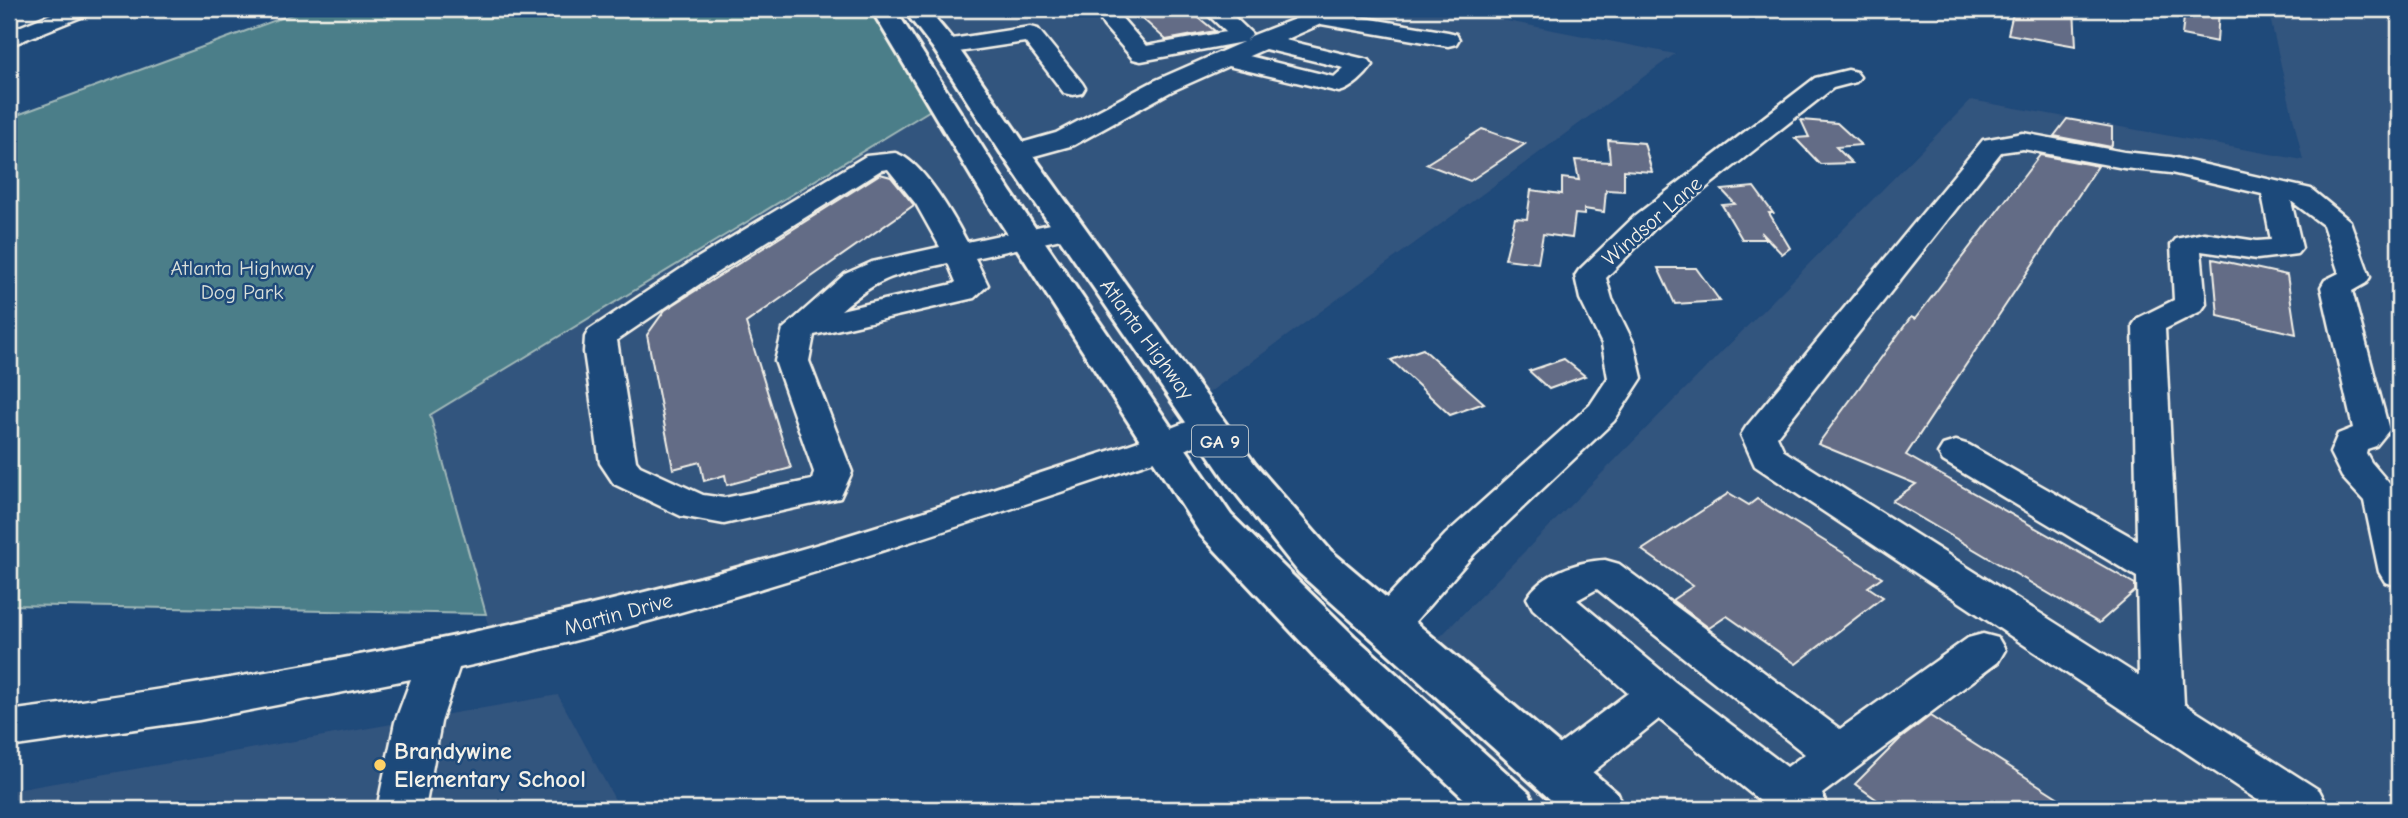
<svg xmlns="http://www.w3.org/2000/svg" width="2408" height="818" font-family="'Comic Neue',sans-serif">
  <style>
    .built { fill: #33547e }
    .green { fill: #4c7e89; stroke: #a0b8b8; stroke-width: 2 }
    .building { fill: #636c86; stroke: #f4f1e8; stroke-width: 2 }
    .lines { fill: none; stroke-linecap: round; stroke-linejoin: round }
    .minor-casing { stroke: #f4f1e8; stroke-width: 5 }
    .major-casing { stroke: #f4f1e8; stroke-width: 6 }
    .minor { fill: #1f4a7a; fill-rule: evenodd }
    .major { fill: #1f4a7a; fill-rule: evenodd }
    .poi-dot { fill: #ffd166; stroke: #1f4a7a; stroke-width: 2.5 }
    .labels { text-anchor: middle; stroke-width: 5; stroke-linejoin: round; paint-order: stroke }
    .shield { fill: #1f4a7a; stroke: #b4bfc7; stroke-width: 2 }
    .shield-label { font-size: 19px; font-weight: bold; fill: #f4f1e8 }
    .street-label { font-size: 21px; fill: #f4f1e8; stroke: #1f4a7a }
    .park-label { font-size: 21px; fill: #dbe0da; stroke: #1f4a7a }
    .near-poi-label { font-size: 24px; font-weight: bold; fill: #f4f1e8; stroke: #1f4a7a; text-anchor: start }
  </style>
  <rect width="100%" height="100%" fill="#1f4a7a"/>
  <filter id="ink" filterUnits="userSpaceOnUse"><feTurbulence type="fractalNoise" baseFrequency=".0143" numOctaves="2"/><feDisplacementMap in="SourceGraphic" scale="14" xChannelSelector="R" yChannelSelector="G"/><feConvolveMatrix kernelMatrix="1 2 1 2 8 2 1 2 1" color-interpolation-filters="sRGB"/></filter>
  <g filter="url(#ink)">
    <g class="built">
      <polygon points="872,9 1446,9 1675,54 1152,434 962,497 820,574 668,616 497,657 430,415 932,100"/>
      <polygon points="2268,9 2399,9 2399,809 1506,809 1372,687 1443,634 1971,100 2303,160"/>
      <polygon points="558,695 620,809 9,809 9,791"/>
    </g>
    <polygon class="green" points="306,9 875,9 937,106 430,415 486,614 9,605 9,118"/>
    <g class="building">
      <polygon points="1132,9 1188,9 1215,31 1166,40"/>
      <polygon points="2014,9 2074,9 2076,46 2008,34"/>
      <polygon points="2185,9 2219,9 2217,42 2182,35"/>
      <polygon points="2067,119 2112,127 2112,144 2111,147 2054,136"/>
      <polygon points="1801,120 1837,123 1861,145 1836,147 1852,163 1820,164 1795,138 1809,137"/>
      <polygon points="1482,129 1525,144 1470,181 1426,164"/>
      <polygon points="1608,140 1644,143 1652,172 1624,170 1624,191 1606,190 1604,212 1584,209 1584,215 1575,214 1572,238 1543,234 1538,263 1505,259 1515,218 1527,219 1531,190 1562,194 1562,178 1579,180 1575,160 1610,162"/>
      <polygon points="2040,155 2098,166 1906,455 2135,584 2135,591 2099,623 1892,501 1916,484 1818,444 1911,317 1915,319"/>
      <polygon points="880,174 891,177 914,205 746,323 791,468 727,485 725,475 704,481 700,462 673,469 647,335 665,310"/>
      <polygon points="1754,187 1773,213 1769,213 1790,248 1782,254 1761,232 1765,239 1742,239 1722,205 1735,204 1722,190"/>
      <polygon points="2213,259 2287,275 2296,334 2218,316"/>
      <polygon points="1658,268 1696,268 1720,301 1675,304"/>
      <polygon points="1423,349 1484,403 1450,415 1391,360"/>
      <polygon points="1564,359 1585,376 1549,389 1529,371"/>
      <polygon points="1729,493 1749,505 1757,499 1882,577 1868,587 1883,597 1796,664 1727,616 1709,628 1672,600 1693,586 1642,550"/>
      <polygon points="1930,716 2076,809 1890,809 1855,784 1900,739"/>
    </g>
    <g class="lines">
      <g class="minor-casing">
        <g id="minor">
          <polygon points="63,9 92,9 89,14 9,46 9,31"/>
          <path d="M1202,9H1226L1252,34L1246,41L1251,36L1318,10L1448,32L1456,34L1459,39L1456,44L1448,46L1321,24L1285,40L1369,60L1373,65C1365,76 1352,89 1339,92L1228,66L1172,91L1074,145L1016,161L1007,159L1003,153L1007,147L1056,133L1154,81L1243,42L1141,61L1133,59L1104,26L1101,21L1104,16H1120L1146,46L1226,32ZM1265,49L1344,68L1334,77L1249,56Z"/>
          <polygon points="1030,27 1038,29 1082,83 1085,88 1082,93 1073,95 1064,93 1025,42 945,54 937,52 934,47 937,42 945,40"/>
          <polygon points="1848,70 1856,72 1860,77 1856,82 1833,88 1655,228 1606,278 1612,299 1634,344 1642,378 1614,421 1474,554 1412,625 1398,635 1383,640 1368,635 1362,624 1368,613 1382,603 1446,534 1590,405 1608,378 1602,344 1580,299 1575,276 1579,270 1635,216 1815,78"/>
          <path d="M2023,133L2124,152L2171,157L2311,189L2350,221L2370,277L2366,283L2352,291L2389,430L2376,446L2367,449L2366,453L2371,462L2399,495V586L2385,582L2379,572L2364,501L2342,477L2330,453L2338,434L2353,428L2321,287L2325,280L2339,273L2323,225L2291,201L2302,248L2297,254L2257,259L2201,251L2206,304L2201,311L2165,329L2184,704L2319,790L2329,809H2271L1755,466L1741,435L1746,427L1983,140ZM2023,149L2124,168L2171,173L2262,194L2271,240L2257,241L2204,233L2176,239L2171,245L2174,300L2138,318L2133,325L2137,540L1969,445L1956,441L1943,445L1938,453L1943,461L2137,577L2139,676L1784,451L1777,436L2001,152Z"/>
          <path d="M895,153C922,160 954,217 967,242L1069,220L1079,223L1083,229L1079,235L975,258L988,285L974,298L814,335L809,361L852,472L840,498L724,524L681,516L614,484L600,463L584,352L585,337L589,330L691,262L866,156ZM888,169L916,204L940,247L872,262L845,274L783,329L775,361L814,472L812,480L724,498L703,495L640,466L636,461L617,340L713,275L881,170ZM948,263L956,282L953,284L841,310C881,275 898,274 948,263Z"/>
          <path d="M1209,415L1222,418L1227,426L1222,434L1178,453C940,532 704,615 459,668L441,722L425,809H377L395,722L411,679L199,720L9,747V711C275,676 538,626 795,551C907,519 1017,480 1127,445C1155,436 1181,422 1209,415Z"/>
          <path d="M1605,560L1619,564L1840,729L1968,638L1983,634L1998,638L2005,650L1998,662L1822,794L1829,809H1770L1659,719L1573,788L1556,794L1539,788L1532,774L1539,760L1628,693L1533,609L1527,598C1541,574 1578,561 1605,560ZM1597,589L1805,754L1787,767L1675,682L1577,600Z"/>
        </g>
      </g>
      <g class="major-casing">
        <g id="major">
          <polygon points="871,9 895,9 1010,191 1231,515 1354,636 1529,793 1536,809 1475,809 1320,662 1201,535 980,191"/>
          <polygon points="903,9 927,9 952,39 1027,147 1255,464 1331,551 1617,793 1624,809 1561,809 1299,573 1227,482 1001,153 933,48"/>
        </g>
      </g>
      <use href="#minor" class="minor"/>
      <use href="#major" class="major"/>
    </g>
  </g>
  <circle class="poi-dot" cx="380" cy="765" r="7"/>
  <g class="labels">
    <rect class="shield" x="1192" y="425.5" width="56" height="31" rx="5"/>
    <g class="shield-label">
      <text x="1220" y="448">GA 9</text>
    </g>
    <g class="street-label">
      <text transform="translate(1652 221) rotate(-41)" y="7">Windsor Lane</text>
      <text transform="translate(1147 339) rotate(54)" y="7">Atlanta Highway</text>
      <text transform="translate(618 614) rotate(-15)" y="7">Martin Drive</text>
    </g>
    <g class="park-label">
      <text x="242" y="275">Atlanta Highway<tspan x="242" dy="24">Dog Park</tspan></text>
    </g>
    <g class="near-poi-label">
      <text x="394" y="759">Brandywine<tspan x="394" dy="28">Elementary School</tspan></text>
    </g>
  </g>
  <rect width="2408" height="818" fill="none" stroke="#1f4a7a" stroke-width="35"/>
  <rect x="18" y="18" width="2373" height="783" fill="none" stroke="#f4f1e8" stroke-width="2.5" filter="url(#ink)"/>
</svg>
